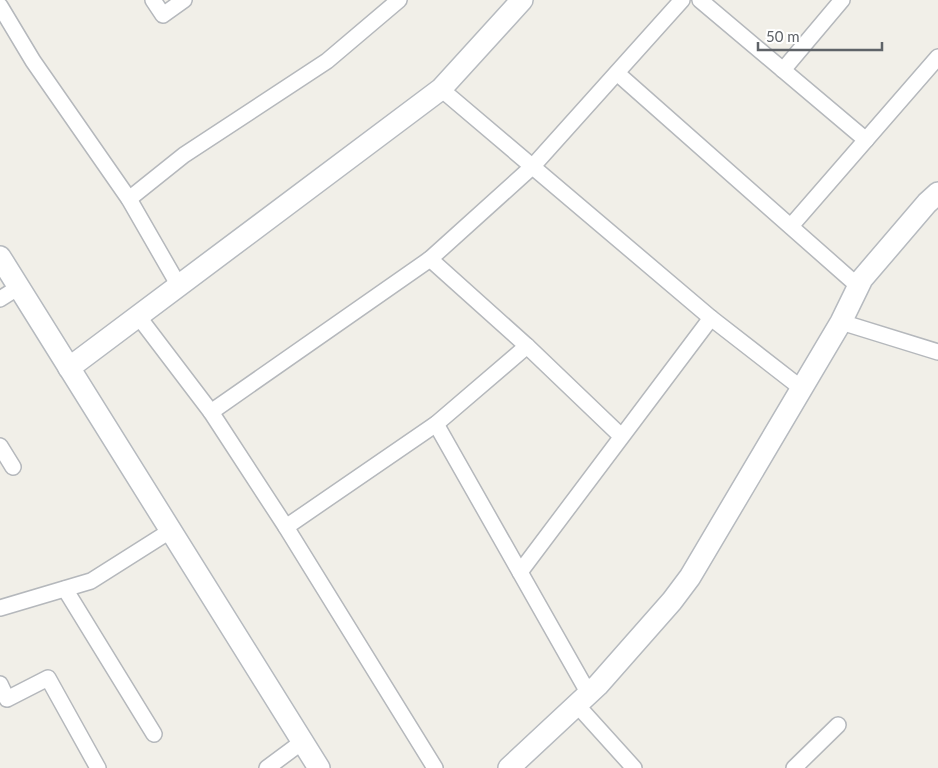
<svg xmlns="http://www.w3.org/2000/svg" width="938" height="768" font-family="Lato,sans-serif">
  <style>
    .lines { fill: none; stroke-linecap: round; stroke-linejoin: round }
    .street-casing { stroke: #b5b8bc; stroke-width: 18 }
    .secondary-casing { stroke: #b6babf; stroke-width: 24 }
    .street { stroke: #fff; stroke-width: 15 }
    .secondary { stroke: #fff; stroke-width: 21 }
  </style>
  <rect width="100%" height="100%" fill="#f1efe8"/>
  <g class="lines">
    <g class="street-casing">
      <g id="street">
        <polyline points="153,0 163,15 184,0"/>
        <polyline points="700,0 866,140"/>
        <polyline points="0,6 33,61 129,199 179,286"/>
        <polyline points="783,70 842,0"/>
        <polyline points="617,73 858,286"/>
        <polyline points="441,89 711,318 801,388"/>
        <polyline points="129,199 184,155 327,61 399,0"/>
        <polyline points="791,226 938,57"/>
        <polyline points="430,259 527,346 621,436"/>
        <polyline points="0,299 19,287"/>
        <polyline points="138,316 211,412 286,527 435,768"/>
        <polyline points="841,322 938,352"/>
        <polyline points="211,412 430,259 533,166 682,0"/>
        <polyline points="436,424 589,694"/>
        <polyline points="0,446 13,467"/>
        <polyline points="286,527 436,424 527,346"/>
        <polyline points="520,572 711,318"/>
        <polyline points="65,589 154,734"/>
        <polyline points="0,608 91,581 170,531"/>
        <polyline points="0,684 7,699 48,678 98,768"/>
        <polyline points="577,705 634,768"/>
        <polyline points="267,768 302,742"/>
        <polyline points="794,768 838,725"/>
      </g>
    </g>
    <g class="secondary-casing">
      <g id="secondary">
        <polyline points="0,257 319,768"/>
        <polyline points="69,368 441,89 522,0"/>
        <polyline points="509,768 598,685 672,601 690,577 841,322 862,279 927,203 938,193"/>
      </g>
    </g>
    <use href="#street" class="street"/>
    <use href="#secondary" class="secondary"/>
  </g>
  <path d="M758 42v8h124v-8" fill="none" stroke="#5f6368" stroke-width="2.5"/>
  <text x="766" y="42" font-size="15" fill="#5f6368" stroke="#ffffff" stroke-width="4" paint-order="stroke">50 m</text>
</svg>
